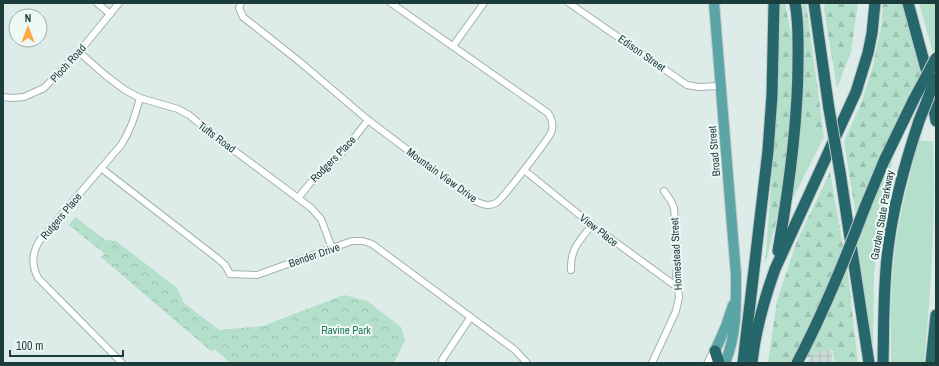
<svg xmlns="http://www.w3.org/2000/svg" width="939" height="366" font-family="'Archivo Narrow',sans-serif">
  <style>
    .industrial { fill: url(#industrial-grid) }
    .green { fill: #b3dfcb }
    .forest { fill: url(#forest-firs) }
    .park { fill: url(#park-crowns) }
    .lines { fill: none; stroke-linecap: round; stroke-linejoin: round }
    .street-casing { stroke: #a0b3b2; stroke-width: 8 }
    .secondary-casing { stroke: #9bb8b6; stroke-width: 11 }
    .primary-casing { stroke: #c0c8c8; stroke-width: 12 }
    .highway-casing { stroke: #c0c8c8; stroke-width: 13 }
    .street { stroke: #fff; stroke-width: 6 }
    .secondary { stroke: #fff; stroke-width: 9 }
    .primary { stroke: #5ca5a6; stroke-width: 10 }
    .highway { stroke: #26676c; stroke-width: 11 }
    .highway-bridge-casing { stroke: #c0c8c8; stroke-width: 13; stroke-linecap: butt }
    .highway-bridge { stroke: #26676c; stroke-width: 11 }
    .labels { text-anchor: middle; stroke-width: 4; stroke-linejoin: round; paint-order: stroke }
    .street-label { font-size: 11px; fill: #1d3c3c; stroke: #eef8f5 }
    .park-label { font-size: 11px; fill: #23775b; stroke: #eef8f5 }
  </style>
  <defs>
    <pattern id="industrial-grid" width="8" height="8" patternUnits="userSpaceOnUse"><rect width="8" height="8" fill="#cbdbd8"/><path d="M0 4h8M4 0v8" fill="none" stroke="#aebdba"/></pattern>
    <pattern id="forest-firs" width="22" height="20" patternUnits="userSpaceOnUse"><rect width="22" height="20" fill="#b3dfcb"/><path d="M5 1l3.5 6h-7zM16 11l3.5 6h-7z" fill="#9ac0af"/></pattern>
    <pattern id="park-crowns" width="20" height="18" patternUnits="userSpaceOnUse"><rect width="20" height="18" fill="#b3dfcb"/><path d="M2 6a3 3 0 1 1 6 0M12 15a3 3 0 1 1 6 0" fill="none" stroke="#9ac0af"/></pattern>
  </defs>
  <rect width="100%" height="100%" fill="#ddebe9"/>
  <polygon class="industrial" points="827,324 833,363 806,363 814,349"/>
  <g class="green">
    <polygon points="919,3 936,3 936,51 934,56"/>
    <polygon points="800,110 824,137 790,204"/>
    <path d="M919,141H933C936,215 931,289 924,363H891C891,325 890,287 895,249C900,212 909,177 919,141Z"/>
    <polygon points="891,155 893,156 883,208 874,273 873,345 872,344 857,240"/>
  </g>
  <g class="forest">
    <polygon points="779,3 785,3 792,39 790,125 782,198 765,265 779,82"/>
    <polygon points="800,3 806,3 824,137 800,110"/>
    <polygon points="825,3 858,3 851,52 837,88 824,10"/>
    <polygon points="883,3 903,3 922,70 881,156 856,216 844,141 861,104 873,66 881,27"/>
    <polygon points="830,172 848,275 858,363 835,363 832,349 818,352 798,363 768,363 777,301 797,241"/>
  </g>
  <polygon class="park" points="75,217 105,240 116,241 177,288 184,303 219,330 263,326 344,295 367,301 401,327 405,340 394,363 231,363 214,349 212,352 101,257 105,254 69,225"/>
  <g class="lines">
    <g class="street-casing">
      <g id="street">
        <polyline points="97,3 110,14"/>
        <path d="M241,3L239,8L243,17L300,62L368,120L475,201C482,204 488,207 496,203C502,200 546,142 551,133C554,126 552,119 548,113L391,3"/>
        <polyline points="569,3 687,85 698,87 720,86"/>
        <polyline points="453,46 484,3"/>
        <polyline points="79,52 105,75 125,90 140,98 178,109 189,115 212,134 298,198 311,208 321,219 332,248"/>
        <polyline points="3,97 12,98 24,97 44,88 79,52 119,3"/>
        <polyline points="101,168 217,258 225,265 230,274 257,275 352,241 363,241 372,244 515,350 527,363"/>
        <polyline points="524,170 592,225 677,287"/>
        <polyline points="298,198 311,182 316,179 344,151 368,120"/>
        <path d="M571,270C570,249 580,240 592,225"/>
        <path d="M122,363L38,278C31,264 32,253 40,240L121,145C131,130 135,115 140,98"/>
        <polyline points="443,363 442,360 470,318"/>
        <polyline points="652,363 676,311 679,297 676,275 678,262 674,208 671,201 664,191"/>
      </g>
    </g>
    <g class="secondary-casing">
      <polyline id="secondary" points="709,363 715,351"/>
    </g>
    <g class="primary-casing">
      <g id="primary">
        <path d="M714,3L736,275C736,305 737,334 725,363"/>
        <polyline points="715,351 726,326 733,305"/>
      </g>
    </g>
    <g class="highway-casing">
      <g id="highway">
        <polyline points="814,3 829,109"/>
        <polyline points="908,3 929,80 936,121"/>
        <polyline points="840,172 869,363"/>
        <polyline points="865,207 884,161 914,99"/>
        <path d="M778,251C789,188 798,124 798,61C798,41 799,22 795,3"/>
        <polyline points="715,351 719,363"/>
        <polyline points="743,363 768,151 772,95 774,3"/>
        <path d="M752,363C755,331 764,300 775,269L856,92L868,53L872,33L875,3"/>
        <path d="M883,363C884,325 883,287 888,249C893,206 905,163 919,121"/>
        <polyline points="931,363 936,315"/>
      </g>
    </g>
    <use href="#street" class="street"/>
    <use href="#secondary" class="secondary"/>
    <use href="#primary" class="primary"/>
    <use href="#highway" class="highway"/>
    <g class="highway-bridge-casing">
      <g id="highway-bridge">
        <polyline points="914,99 936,58"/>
        <polyline points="829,109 840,172"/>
        <polyline points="919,121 936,78"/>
        <path d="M797,363C824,312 845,260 865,207"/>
      </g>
    </g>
    <use href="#highway-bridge" class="highway-bridge"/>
  </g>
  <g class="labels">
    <g class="street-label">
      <text transform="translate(642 53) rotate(35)" y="4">Edison Street</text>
      <text transform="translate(68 63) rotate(-48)" y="4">Ploch Road</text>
      <text transform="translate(217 137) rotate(37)" y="4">Tufts Road</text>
      <text transform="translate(714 151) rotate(-95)" y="4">Broad Street</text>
      <text transform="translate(333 159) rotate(-46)" y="4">Rodgers Place</text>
      <text transform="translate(442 175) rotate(36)" y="4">Mountain View Drive</text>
      <text transform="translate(882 215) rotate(-80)" y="4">Garden State Parkway</text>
      <text transform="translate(61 216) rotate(-50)" y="4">Rutgers Place</text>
      <text transform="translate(599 230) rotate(38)" y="4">View Place</text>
      <text transform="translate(676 254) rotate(-93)" y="4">Homestead Street</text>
      <text transform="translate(314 255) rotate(-19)" y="4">Bender Drive</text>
    </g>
    <g class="park-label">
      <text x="346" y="334">Ravine Park</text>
    </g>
  </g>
  <rect width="939" height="366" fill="none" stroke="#1d3c3c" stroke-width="8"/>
  <g transform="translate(28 28)"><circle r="19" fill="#eef8f5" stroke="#9aadab"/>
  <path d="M0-3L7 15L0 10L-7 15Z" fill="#ffa747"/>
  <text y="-6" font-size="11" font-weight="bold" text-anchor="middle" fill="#1d3c3c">N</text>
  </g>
  <path d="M10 350v6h113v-6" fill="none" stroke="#1d3c3c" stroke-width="2"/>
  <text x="16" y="350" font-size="12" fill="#1d3c3c" stroke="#eef8f5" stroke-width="3" paint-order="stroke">100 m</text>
</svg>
